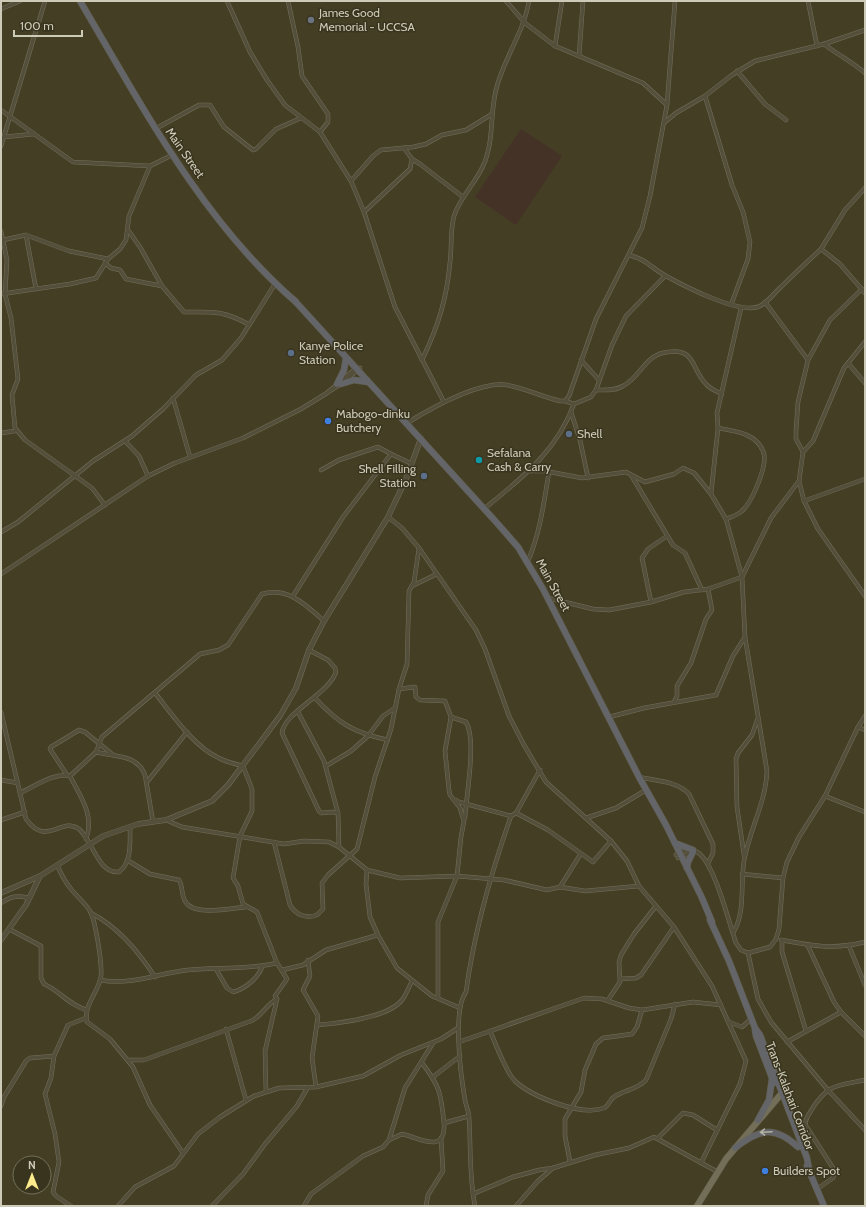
<svg xmlns="http://www.w3.org/2000/svg" width="866" height="1207" font-family="Cabin,sans-serif">
  <style>
    .grass { fill: #453227 }
    .lines { fill: none; stroke-linecap: round; stroke-linejoin: round }
    .minor-casing { stroke: #746f5b; stroke-width: 4.5 }
    .tertiary-casing { stroke: #746f5b; stroke-width: 5.5 }
    .primary-casing { stroke: #605b47; stroke-width: 7 }
    .trunk-casing { stroke: #5e5a44; stroke-width: 7 }
    .minor { stroke: #544f3a; stroke-width: 3.5 }
    .tertiary { stroke: #544f3a; stroke-width: 4.5 }
    .primary { stroke: #736e58; stroke-width: 6 }
    .trunk { stroke: #646569; stroke-width: 6 }
    .oneway { stroke: #b3b1a4 }
    .worship-dot { fill: #6b7280; stroke: #39341e; stroke-width: 1.5 }
    .service-dot { fill: #5c6f8a; stroke: #39341e; stroke-width: 1.5 }
    .shop-dot { fill: #3f7fe0; stroke: #39341e; stroke-width: 1.5 }
    .culture-dot { fill: #0f9aa8; stroke: #39341e; stroke-width: 1.5 }
    .labels { text-anchor: middle; stroke-width: 3; stroke-linejoin: round; paint-order: stroke }
    .poi-label { font-size: 12px; fill: #cdcab7; stroke: #39341e; text-anchor: start }
    .street-label { font-size: 12px; fill: #cdcab7; stroke: #39341e }
  </style>
  <rect width="100%" height="100%" fill="#443e25"/>
  <polygon class="grass" points="521,129 562,156 516,225 475,197"/>
  <g class="lines">
    <g class="minor-casing">
      <g id="minor">
        <polyline points="227,1 250,52 267,80 285,105 320,132 351,181 364,212 395,307 444,402"/>
        <polyline points="288,1 298,47 302,76 328,114 328,122 320,132"/>
        <polyline points="506,1 525,23 555,46 643,83 667,105"/>
        <polyline points="808,1 817,46"/>
        <polyline points="1,9 20,1"/>
        <path d="M824,44C838,55 852,62 865,73"/>
        <polyline points="555,46 562,1"/>
        <polyline points="579,56 583,1"/>
        <polyline points="737,71 765,104 786,120"/>
        <polyline points="705,96 732,185 743,212 750,242 748,259 731,305"/>
        <polyline points="1,110 73,162 150,166 172,155"/>
        <polyline points="665,122 676,113 705,96 732,75 755,61 824,44 865,30"/>
        <polyline points="155,129 199,105 210,105 224,127 253,150 256,149 276,129 301,118"/>
        <polyline points="4,137 34,134"/>
        <polyline points="1,146 45,1"/>
        <polyline points="412,159 420,164 463,197"/>
        <polyline points="351,181 373,156 381,150 413,147 426,144 442,135 466,130 492,114"/>
        <polyline points="364,212 410,169 412,159 404,148"/>
        <path d="M128,230L140,247L162,286L184,312C213,312 222,310 248,324"/>
        <polyline points="1,231 7,260 5,294 11,318 18,379 12,395 15,428 25,440 92,488 105,505"/>
        <polyline points="26,235 36,289"/>
        <polyline points="3,240 26,235 69,251 108,259"/>
        <polyline points="821,249 845,210 865,188"/>
        <path d="M629,255C648,260 651,268 666,276C684,286 742,316 760,306C768,302 774,293 781,287C794,274 807,262 821,249L840,264L865,293"/>
        <polyline points="105,263 111,268 120,270 126,279 162,286"/>
        <polyline points="862,289 830,320 808,360 798,402 796,431 796,439 803,452 799,481 804,501 818,529 865,596"/>
        <polyline points="1,294 70,284 96,278 108,259 120,249 126,240 129,216 150,166"/>
        <polyline points="765,302 808,360"/>
        <path d="M422,360C438,327 447,298 450,262C452,247 450,231 454,216C460,197 475,184 483,166C495,140 489,113 497,86C505,57 524,31 529,1"/>
        <polyline points="581,360 599,380"/>
        <polyline points="848,363 865,383"/>
        <path d="M596,390C605,390 615,391 623,386C641,377 645,354 668,352C696,348 691,369 706,384C710,389 716,391 722,394"/>
        <polyline points="328,392 341,384 360,368"/>
        <polyline points="173,398 190,457"/>
        <polyline points="565,401 574,404 591,397 596,390 612,345 626,316 665,276"/>
        <polyline points="571,412 580,440 588,478"/>
        <path d="M407,423C430,409 479,381 507,385C525,388 542,397 560,401H565L569,396L596,319L642,228L650,196L667,105L675,1"/>
        <path d="M718,428C734,431 756,433 763,451C769,464 752,502 742,511C738,515 731,517 726,519"/>
        <polyline points="1,433 15,431"/>
        <polyline points="125,441 139,456 148,476"/>
        <polyline points="803,452 813,441 844,368 865,342"/>
        <polyline points="321,470 339,460 378,447 391,454"/>
        <path d="M530,471H545L582,478L626,472L645,482L674,474L683,468L694,473L711,494L726,519L742,577L745,637L767,771C766,802 749,831 744,861C740,885 746,912 733,933"/>
        <polyline points="631,475 673,545 685,553 702,590"/>
        <polyline points="711,494 718,428 717,413 741,308"/>
        <polyline points="804,501 865,479"/>
        <path d="M484,509C522,478 557,451 574,404"/>
        <polyline points="388,517 402,528 419,548 476,630 485,649 509,716 524,745 546,782 611,841 627,861 639,886"/>
        <polyline points="1,532 18,522 93,461 132,436 163,409 196,375 222,360 241,338 275,284"/>
        <path d="M528,561C540,533 544,502 549,472"/>
        <polyline points="1,574 148,476 175,463 243,438 301,409 327,393 356,368"/>
        <polyline points="412,586 437,574"/>
        <polyline points="293,596 343,517 391,454 410,463"/>
        <polyline points="548,598 593,609 609,610 651,602 684,592 708,589 742,577 771,518 799,481"/>
        <polyline points="651,602 642,558 648,549 667,536"/>
        <path d="M309,650L328,660L335,668L336,672C328,695 284,712 282,733L319,811L321,813L333,812L338,813L339,847"/>
        <polyline points="399,689 415,687 416,697 420,700 445,701 451,717 445,751 449,790 450,795 460,808 464,821 461,837 457,876 438,922 438,998"/>
        <path d="M155,693C172,714 194,747 219,758C226,762 235,764 243,766L252,789V811L240,836L233,878L238,886L243,904L257,912L277,963L287,979L275,996L277,999L265,1051L266,1091"/>
        <path d="M315,698C338,723 354,733 388,740"/>
        <polyline points="674,702 677,696 677,686 691,663 706,619 712,610 708,589"/>
        <path d="M1,712L26,819C47,848 61,816 79,829C93,841 98,874 119,872C132,863 130,841 130,827"/>
        <polyline points="298,712 324,761 338,813"/>
        <path d="M451,717L466,722C477,739 466,797 465,818"/>
        <polyline points="609,717 644,708 716,695 733,656 745,637"/>
        <polyline points="858,727 865,730"/>
        <path d="M96,752L102,737L200,654L219,650L228,645L262,594C288,586 307,606 324,621"/>
        <polyline points="326,766 351,751 368,736 383,716 395,708"/>
        <polyline points="67,775 50,749 51,747 79,730 85,732 112,754"/>
        <path d="M70,776L96,752C115,757 137,754 145,775L153,822"/>
        <path d="M639,777C655,781 678,781 689,794L713,844V853L708,863"/>
        <polyline points="1,780 18,783"/>
        <polyline points="147,782 187,732"/>
        <path d="M20,793C34,787 54,772 70,776C80,796 95,815 86,839"/>
        <polyline points="825,796 865,812"/>
        <polyline points="456,800 459,802 511,816"/>
        <polyline points="516,813 548,830 593,862 611,841"/>
        <polyline points="586,818 616,808 646,790"/>
        <polyline points="1,820 25,812"/>
        <polyline points="166,820 182,827 284,844 304,841 329,842 339,847 367,870 400,878 457,876 504,880 547,890 560,887 585,891 639,886 674,927 712,986 746,1061 740,1084 701,1163"/>
        <path d="M274,842L290,905C296,915 306,919 317,915L323,909L322,883L328,875L357,849L375,777L391,729L399,689L407,664L409,591L414,582L419,548"/>
        <path d="M676,855C683,851 690,848 697,852C714,861 729,923 736,943L741,950L748,953L770,947L776,939L779,929L783,878L787,862L799,837L825,796L858,727L865,716"/>
        <polyline points="744,855 737,807 736,759 738,753 752,735 758,718"/>
        <polyline points="678,858 692,852"/>
        <path d="M127,860L150,874L179,880C183,886 181,894 185,901C193,917 231,908 246,907"/>
        <path d="M57,865C61,874 65,882 71,889C77,897 87,904 91,913C96,924 102,963 101,976C99,992 83,1005 87,1022L110,1039L133,1067L150,1105L183,1153"/>
        <polyline points="367,870 366,884 370,917 378,935 397,968 432,996 460,1008"/>
        <polyline points="742,874 783,878"/>
        <polyline points="560,887 580,855"/>
        <path d="M1,903C11,896 18,895 30,898"/>
        <path d="M91,913C118,927 139,952 155,977"/>
        <path d="M9,929L41,946V978L44,984C60,991 70,1006 87,1010"/>
        <path d="M781,940C813,946 833,950 865,942"/>
        <polyline points="782,940 782,952 806,1031"/>
        <polyline points="808,946 834,1002 841,1012 865,1036"/>
        <polyline points="849,946 865,985"/>
        <polyline points="748,953 758,999 771,1022 827,1089 865,1130"/>
        <polyline points="308,960 310,976 303,990 318,1016 312,1058 316,1087"/>
        <path d="M216,969L227,988L233,992C245,989 258,978 262,967"/>
        <polyline points="282,970 303,965 326,950 378,935"/>
        <polyline points="621,979 636,978 641,975 674,927"/>
        <path d="M100,980C132,986 158,973 188,970C218,967 248,970 277,963"/>
        <polyline points="608,1000 620,982 619,962 621,955 634,934 656,906"/>
        <polyline points="729,1022 742,1027 751,1019"/>
        <path d="M318,1025C340,1023 388,1018 402,1000C406,995 409,987 412,981"/>
        <polyline points="226,1029 246,1100"/>
        <path d="M490,1031C496,1044 505,1071 515,1081C531,1096 581,1117 604,1108C609,1106 609,1100 614,1097C624,1090 637,1090 646,1080L671,1019L675,1004"/>
        <polyline points="459,1042 584,998 602,999 629,1008 642,1010 693,1002 721,1005"/>
        <polyline points="787,1042 841,1012"/>
        <polyline points="54,1056 51,1078 45,1094 55,1134 59,1162 53,1192 56,1196 71,1206"/>
        <path d="M128,1060H144L251,1021C263,1016 266,1004 277,999"/>
        <path d="M422,1063C440,1086 441,1094 444,1123"/>
        <polyline points="433,1077 460,1056"/>
        <polyline points="1,1106 4,1097 26,1061 30,1058 54,1056 68,1025 86,1018"/>
        <polyline points="658,1138 683,1113 693,1115 717,1130"/>
        <path d="M389,1140L402,1134C418,1137 446,1156 444,1123L469,1116"/>
        <polyline points="570,1162 565,1136 565,1119 581,1092 585,1070 596,1044 603,1038 632,1034 637,1027 642,1010"/>
        <path d="M817,1189L833,1178L835,1171L806,1126C804,1119 809,1115 812,1109C829,1083 837,1086 865,1080"/>
        <polyline points="473,1194 513,1177 539,1170 553,1168 595,1155 629,1148 654,1137 716,1171"/>
        <polyline points="118,1206 135,1187 174,1166 198,1134 220,1117 254,1096 279,1088 316,1087 363,1076 401,1055 441,1039 458,1028"/>
        <polyline points="212,1206 243,1174 265,1144 297,1106 308,1087"/>
        <polyline points="304,1206 311,1194 363,1156 383,1147 389,1140 405,1088 433,1043"/>
        <polyline points="426,1206 428,1195 443,1171 441,1138"/>
        <path d="M475,1206C469,1177 471,1147 469,1118C469,1112 466,1106 465,1100C461,1077 452,1010 466,992C474,932 491,873 511,816L516,813L540,770"/>
        <polyline points="516,1206 538,1181 553,1168"/>
      </g>
    </g>
    <g class="tertiary-casing">
      <g id="tertiary">
        <polyline points="1,893 40,876"/>
        <polyline points="1,940 26,905 40,876 103,836 138,824 166,820 212,801 228,785 280,716 296,688 309,650 324,621 388,517 406,479 421,438"/>
      </g>
    </g>
    <g class="primary-casing">
      <polyline id="primary" points="697,1206 726,1159 782,1093"/>
    </g>
    <g class="trunk-casing">
      <g id="trunk">
        <path d="M80,1C142,106 203,222 296,302"/>
        <polyline points="294,300 497,523 518,547 543,589 639,777 666,825 702,898 712,922"/>
        <polyline points="337,384 344,370 346,358"/>
        <polyline points="341,384 354,380 368,382"/>
        <polyline points="675,843 693,850"/>
        <polyline points="687,868 688,862 693,852"/>
        <polyline points="710,920 729,961 755,1028 760,1035 807,1158 809,1169"/>
        <polyline points="755,1030 756,1036 774,1083"/>
        <polyline points="758,1120 769,1100 772,1079"/>
        <path d="M735,1148C759,1129 774,1125 798,1147"/>
        <polyline points="807,1166 824,1206"/>
      </g>
    </g>
    <use href="#minor" class="minor"/>
    <use href="#tertiary" class="tertiary"/>
    <use href="#primary" class="primary"/>
    <use href="#trunk" class="trunk"/>
  </g>
  <defs><path id="oneway-shaft" d="M-6 0H5M1.5-3L5.5 0L1.5 3" fill="none" stroke-width="1.6" stroke-linecap="round" stroke-linejoin="round"/></defs>
  <use class="oneway" href="#oneway-shaft" transform="translate(766 1132) rotate(177)"/>
  <circle class="worship-dot" cx="311" cy="20" r="4"/>
  <g class="service-dot">
    <circle cx="291" cy="353" r="4"/>
    <circle cx="569" cy="434" r="4"/>
    <circle cx="424" cy="476" r="4"/>
  </g>
  <g class="shop-dot">
    <circle cx="328" cy="421" r="4"/>
    <circle cx="765" cy="1171" r="4"/>
  </g>
  <circle class="culture-dot" cx="479" cy="460" r="4"/>
  <g class="labels">
    <g class="poi-label">
      <text x="319" y="17">James Good<tspan x="319" dy="14">Memorial - UCCSA</tspan></text>
      <text x="299" y="350">Kanye Police<tspan x="299" dy="14">Station</tspan></text>
      <text x="336" y="418">Mabogo-dinku<tspan x="336" dy="14">Butchery</tspan></text>
      <text x="577" y="438">Shell</text>
      <text x="487" y="457">Sefalana<tspan x="487" dy="14">Cash &amp; Carry</tspan></text>
      <text x="416" y="473" text-anchor="end">Shell Filling<tspan x="416" dy="14">Station</tspan></text>
      <text x="773" y="1175">Builders Spot</text>
    </g>
    <g class="street-label">
      <text transform="translate(185 153) rotate(55)" y="4">Main Street</text>
      <text transform="translate(553 585) rotate(61)" y="4">Main Street</text>
      <text transform="translate(790 1096) rotate(69)" y="4">Trans-Kalahari Corridor</text>
    </g>
  </g>
  <rect width="866" height="1207" fill="none" stroke="#cdcab7" stroke-width="4"/>
  <g transform="translate(32 1175)"><circle r="19" fill="#39341e" stroke="#74705b"/>
  <path d="M0-3L7 15L0 10L-7 15Z" fill="#feec8c"/>
  <text y="-6" font-size="11" font-weight="bold" text-anchor="middle" fill="#cdcab7">N</text>
  </g>
  <path d="M14 30v6h68v-6" fill="none" stroke="#cdcab7" stroke-width="2"/>
  <text x="20" y="30" font-size="12" fill="#cdcab7" stroke="#39341e" stroke-width="3" paint-order="stroke">100 m</text>
</svg>
